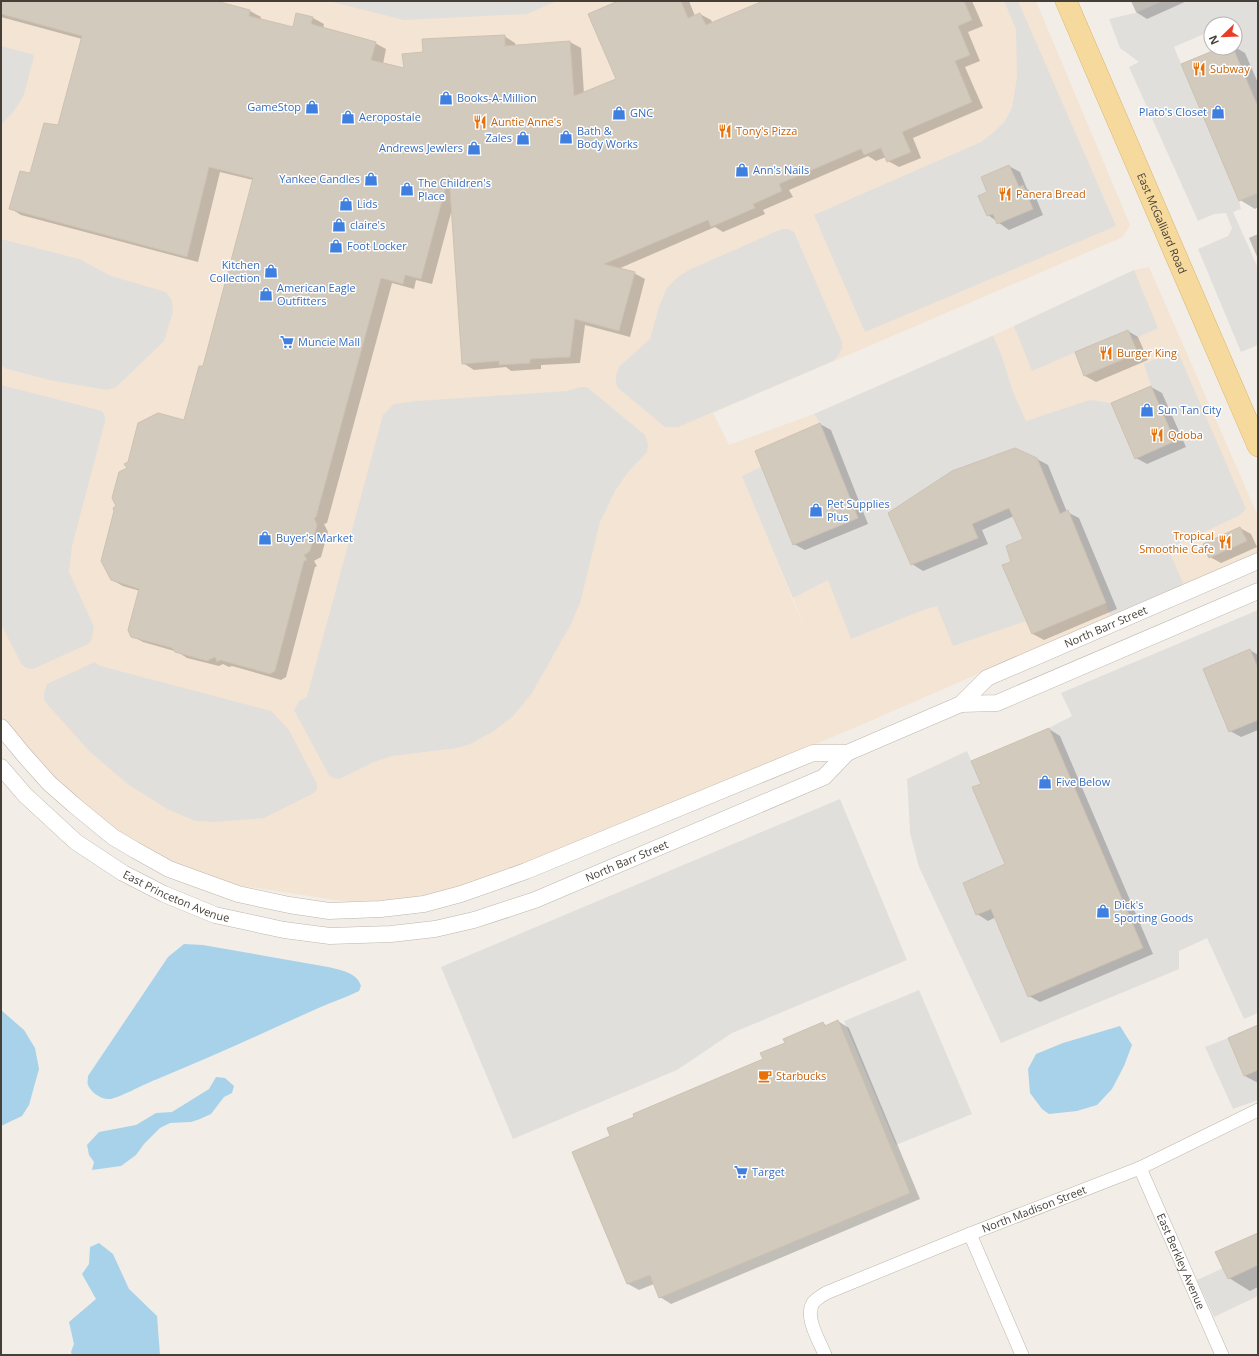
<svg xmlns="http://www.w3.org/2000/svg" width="1259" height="1356" font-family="'Open Sans',sans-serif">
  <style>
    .commercial { fill: #f3e4d4; fill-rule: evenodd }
    .parking { fill: #e1dfdc }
    .water { fill: #a8d2ea }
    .shadow { fill: #0003 }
    .building { fill: #d3cabe; stroke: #cdc1b1 }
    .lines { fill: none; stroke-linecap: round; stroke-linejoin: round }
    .minor-casing { stroke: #bdb6ab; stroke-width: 14 }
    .tertiary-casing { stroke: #bdb6ab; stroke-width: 17 }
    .primary-casing { stroke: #dab56d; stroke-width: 22 }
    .minor { stroke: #fff; stroke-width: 13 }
    .tertiary { stroke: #fff; stroke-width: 16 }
    .primary { stroke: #f6d99c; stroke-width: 21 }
    .labels { text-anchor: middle; stroke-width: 3; stroke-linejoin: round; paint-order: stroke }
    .food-label { font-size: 11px; fill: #c56008; stroke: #fff; text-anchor: start }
    .shop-label { font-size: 11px; fill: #366cbe; stroke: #fff; text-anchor: start }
    .street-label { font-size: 11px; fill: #453f37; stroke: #fff }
  </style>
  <rect width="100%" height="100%" fill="#f2eee7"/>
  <path class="commercial" d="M1,1H1036L1130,225L1123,237L713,413L729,445L814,414L1014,326L1134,270L1149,267L1258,516V552L847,731L474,886L432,896L394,900L348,902L237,885L180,866L100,820L41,767L4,722L1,717ZM770,545L793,598L819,663V662Z"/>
  <g class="parking">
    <polygon points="328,1 557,1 527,14 404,20"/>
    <polygon points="1004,1 1018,1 1116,226 865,332 814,215 981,142 994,132 1005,121 1012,108 1017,77 1016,29"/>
    <polygon points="1163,1 1258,1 1258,107 1233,48 1235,48 1235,24 1211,24 1211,31 1174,47 1239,201 1241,209 1233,212 1258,268 1258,345 1241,352 1198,249 1228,236 1232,228 1226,213 1214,214 1198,221 1129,67 1139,62 1120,48 1109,19 1135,13"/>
    <polygon points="1,46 31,54 34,56 24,95 14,111 1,125"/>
    <polygon points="782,229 789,229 794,232 842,342 842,349 838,356 833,361 678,427 665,427 618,388 616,383 616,375 619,367 650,339 659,307 667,288 678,277 689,270"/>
    <polygon points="1,239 79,259 111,276 166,292 172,301 173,312 164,341 116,387 108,390 54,381 7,369 1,365"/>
    <polygon points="1134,270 1158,328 1132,340 1127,330 1032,371 1014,326"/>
    <polygon points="993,336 1001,354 1013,392 1026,421 1090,400 1111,403 1135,459 1175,441 1151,386 1144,364 1177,350 1246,509 1240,515 1168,549 1184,585 1110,615 1068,510 1060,514 1037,458 1015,448 952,471 888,513 911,565 972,524 1009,508 1023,539 1007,546 1011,562 1003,565 1026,621 953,646 937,606 923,610 851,639 828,580 793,598 742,476 761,467 793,545 858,518 820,423 814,414"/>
    <polygon points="1,385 102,411 105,416 105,421 72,546 69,572 94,627 91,641 88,644 33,669 27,668 22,665 1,624"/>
    <polygon points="581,387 587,387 645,435 648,444 647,452 628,472 615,491 600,522 580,603 570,626 532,693 513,716 494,731 468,745 457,748 392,756 372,763 339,779 333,778 329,775 294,710 299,701 307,697 383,415 394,404 417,401 567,391"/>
    <polygon points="1258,610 1258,1013 1244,1019 1207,938 1179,951 1179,969 1001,1043 919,867 910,833 907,779 967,751 981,784 973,787 1005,864 963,883 976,915 991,909 1028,997 1049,728 1072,716 1061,693"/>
    <polygon points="95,662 100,666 271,711 289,730 317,784 317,789 314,793 264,818 214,822 196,821 169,810 129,785 90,752 48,705 44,699 44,693 47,684"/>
    <polygon points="840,799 907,960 732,1033 677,1070 513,1139 441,967"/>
    <polygon points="919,990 972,1114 896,1145 844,1021"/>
    <polygon points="1228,1038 1244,1076 1258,1070 1258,1100 1233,1109 1205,1047"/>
    <polygon points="1258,1265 1258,1296 1214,1317 1197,1280 1223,1268 1228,1279"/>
  </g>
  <g class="water">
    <path d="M184,944L203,945L328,967C340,970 357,972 361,986L359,991C345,998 329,1003 314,1010C261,1034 209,1058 155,1080C144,1084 119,1098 110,1099C102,1100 91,1093 88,1085C87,1083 88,1079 88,1076L168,957Z"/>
    <polygon points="1,1010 24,1030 35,1048 39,1069 29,1105 22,1116 1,1126"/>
    <polygon points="1120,1026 1132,1045 1124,1066 1112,1089 1097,1105 1077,1111 1049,1114 1042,1109 1030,1093 1028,1069 1036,1054 1063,1043"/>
    <polygon points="216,1077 225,1078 234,1086 232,1093 224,1097 211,1114 200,1119 191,1122 170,1123 160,1128 144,1144 136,1155 121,1166 92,1170 94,1162 89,1155 87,1145 99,1132 136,1125 156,1113 172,1112 209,1089"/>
    <polygon points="99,1243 113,1254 129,1289 157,1316 160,1355 72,1355 71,1352 74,1344 69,1322 96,1299 82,1274 89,1264 90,1247"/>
  </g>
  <g class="shadow">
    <polygon points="1,1 212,1 250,11 261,17 260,20 293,28 297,14 313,18 324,24 323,29 375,43 386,49 383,64 405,70 424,53 504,36 515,43 516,46 570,42 581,48 584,94 618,80 621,1 689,1 695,16 700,14 711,20 713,24 766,1 972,1 983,26 968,32 980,61 965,67 983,108 913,138 921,158 899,167 888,161 886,157 876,161 868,156 789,190 793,197 763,210 765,214 723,232 715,227 618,269 634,273 645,279 630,337 585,325 580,363 541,365 541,369 511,371 506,367 474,370 463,363 452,209 432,284 416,280 414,289 392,283 327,523 324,524 328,532 321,557 314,561 317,566 315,567 286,677 281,680 232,666 229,667 223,664 219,666 187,658 178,652 143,642 132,636 140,591 123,586 112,580 118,507 128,469 185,421 204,367 253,180 220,172 198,262 21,215 10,208 59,126 82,39 1,17"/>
    <polygon points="1131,1 1187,1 1147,19 1136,12"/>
    <polygon points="1235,47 1245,53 1258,83 1258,207 1255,209 1240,200 1222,48 1235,48"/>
    <polygon points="1009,166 1020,172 1027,189 1034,193 1043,215 1009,230 988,215 988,193"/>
    <polygon points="1258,234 1258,259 1249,238"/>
    <polygon points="1128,331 1138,337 1148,360 1096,382 1085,376 1076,353"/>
    <polygon points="1151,387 1162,393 1186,447 1147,464 1136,458 1112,404"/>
    <polygon points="820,424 831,430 868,524 805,550 794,544"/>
    <polygon points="1037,459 1048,465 1067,512 1079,518 1117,609 1044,640 1033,634 1012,562 1024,539 1014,516 982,530 988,544 923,571 912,564"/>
    <polygon points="1240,528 1251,534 1257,547 1221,563 1210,557"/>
    <polygon points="1250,650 1258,655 1258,730 1241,737 1230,731"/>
    <polygon points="1049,729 1060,736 1153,954 1040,1002 1029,996 996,917 988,921 977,914 1007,865 982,784"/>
    <polygon points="838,1021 849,1028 920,1199 671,1304 660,1297 654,1284 639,1290 628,1284 573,1153 612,1137 764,1060 786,1043 823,1023 827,1026"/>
    <polygon points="1258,1026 1258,1083 1245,1076"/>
    <polygon points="1258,1234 1258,1287 1250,1291 1229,1278"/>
  </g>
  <g class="building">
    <polygon points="1,1 216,1 250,10 249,16 293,27 296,13 313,17 311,24 376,42 371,60 404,68 402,54 423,52 422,39 505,35 505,46 570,41 574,96 616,79 588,14 618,1 681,1 688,18 700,13 706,25 763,1 964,1 972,20 958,26 970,55 955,61 972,102 902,132 911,152 887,162 881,148 864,155 861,149 779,184 782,191 753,204 755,208 711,227 708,220 604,264 635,272 619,331 575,319 570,357 530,359 530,363 499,365 499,361 462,364 449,175 421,279 405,275 403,284 381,278 316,517 314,518 317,525 310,551 304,555 307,560 304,561 275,671 270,674 220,660 217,662 215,657 207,661 175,652 172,648 131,637 128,630 139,589 111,580 101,561 114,511 113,508 116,506 112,498 119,472 127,468 124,464 128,462 138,423 158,413 184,420 199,366 203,366 253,178 209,167 187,257 9,209 20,171 30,173 44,123 58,125 82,36 1,14"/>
    <polygon points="1220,48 1233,48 1258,107 1258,193 1239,201 1181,64"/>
    <polygon points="1009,165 1019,187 1023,185 1033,209 997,224 993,214 987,216 978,196 987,192 981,177"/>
    <polygon points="1128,330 1138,353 1084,376 1075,352"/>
    <polygon points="1151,386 1175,441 1135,459 1111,403"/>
    <polygon points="820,423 858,518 793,545 755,451"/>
    <polygon points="1015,448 1037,458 1060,514 1068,510 1106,603 1032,634 1002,565 1011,562 1006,546 1023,539 1009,508 972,524 978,538 911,565 888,513 952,471"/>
    <polygon points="1240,527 1247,541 1209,558 1203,544"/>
    <polygon points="1250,649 1258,668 1258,720 1229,732 1203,669"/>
    <polygon points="1049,728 1143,948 1028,997 991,909 976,915 963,883 1005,864 972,787 981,784 971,761"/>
    <polygon points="838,1020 910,1193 659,1298 650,1275 627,1284 572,1152 610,1136 607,1128 634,1117 633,1114 763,1059 760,1053 785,1043 783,1039 823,1022 825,1026"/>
    <polygon points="1258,1025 1258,1070 1244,1076 1228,1038"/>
    <polygon points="1258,1233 1258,1265 1228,1279 1215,1252"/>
  </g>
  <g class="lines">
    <g class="minor-casing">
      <g id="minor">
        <path id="s1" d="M1140,1168L1222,1355"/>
        <polyline points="970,1234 1022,1355"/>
        <path id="s2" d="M825,1355C820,1342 804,1317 813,1303C816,1299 821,1296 826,1293L970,1234L1140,1168L1258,1110"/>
      </g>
    </g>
    <g class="tertiary-casing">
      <g id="tertiary">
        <path id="s3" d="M961,704L987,678L1258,561"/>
        <polyline points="1,727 24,755 49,783 74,805 113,837 135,850 169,869 238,894 289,905 329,911 381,909 424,904 461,894 526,871 813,753 847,753 961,704 997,703 1258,591"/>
        <path id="s4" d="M1,767L25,795L76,842L123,873L164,894L215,915L284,930L330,936L391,934L435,929L474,920L535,900L824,777L847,753"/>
      </g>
    </g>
    <g class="primary-casing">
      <g id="primary">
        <path id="s5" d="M1066,1L1258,446"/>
      </g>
    </g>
    <use href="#minor" class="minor"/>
    <use href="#tertiary" class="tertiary"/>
    <use href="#primary" class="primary"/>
  </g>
  <defs>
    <g id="restaurant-bare" transform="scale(1.08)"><path d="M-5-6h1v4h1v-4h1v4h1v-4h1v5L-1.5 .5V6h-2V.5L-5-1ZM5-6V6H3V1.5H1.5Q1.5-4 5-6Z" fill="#e8710a" stroke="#fff" stroke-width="2.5" paint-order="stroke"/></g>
    <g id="shop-bare" transform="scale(1.08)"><path d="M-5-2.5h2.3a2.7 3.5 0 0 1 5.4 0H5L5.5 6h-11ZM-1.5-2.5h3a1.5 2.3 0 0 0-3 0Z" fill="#3f7fe0" stroke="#fff" stroke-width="2.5" paint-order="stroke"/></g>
    <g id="supermarket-bare" transform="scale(1.08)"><path d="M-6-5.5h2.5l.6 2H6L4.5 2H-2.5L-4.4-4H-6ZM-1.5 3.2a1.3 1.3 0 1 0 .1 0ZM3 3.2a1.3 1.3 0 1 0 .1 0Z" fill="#3f7fe0" stroke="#fff" stroke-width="2.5" paint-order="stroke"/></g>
    <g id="cafe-bare" transform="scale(1.08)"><path d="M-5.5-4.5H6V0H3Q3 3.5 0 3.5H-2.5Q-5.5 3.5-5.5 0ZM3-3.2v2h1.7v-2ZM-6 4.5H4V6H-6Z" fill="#e8710a" stroke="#fff" stroke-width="2.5" paint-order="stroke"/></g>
  </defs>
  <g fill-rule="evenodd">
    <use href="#restaurant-bare" x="1199" y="69"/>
    <use href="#shop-bare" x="446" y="98"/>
    <use href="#shop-bare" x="312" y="107"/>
    <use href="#shop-bare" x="1218" y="112"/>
    <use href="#shop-bare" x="619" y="113"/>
    <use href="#shop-bare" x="348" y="117"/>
    <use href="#restaurant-bare" x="480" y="122"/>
    <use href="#restaurant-bare" x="725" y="131"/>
    <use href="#shop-bare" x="566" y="137"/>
    <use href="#shop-bare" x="523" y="138"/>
    <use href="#shop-bare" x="474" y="148"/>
    <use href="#shop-bare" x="742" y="170"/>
    <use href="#shop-bare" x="371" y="179"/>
    <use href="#shop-bare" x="407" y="189"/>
    <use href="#restaurant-bare" x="1005" y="194"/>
    <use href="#shop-bare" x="346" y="204"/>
    <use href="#shop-bare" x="339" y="225"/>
    <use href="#shop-bare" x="336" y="246"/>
    <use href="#shop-bare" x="271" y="271"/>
    <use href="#shop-bare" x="266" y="294"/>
    <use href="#supermarket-bare" x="287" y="342"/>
    <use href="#restaurant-bare" x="1106" y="353"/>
    <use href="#shop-bare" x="1147" y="410"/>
    <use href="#restaurant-bare" x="1157" y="435"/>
    <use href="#shop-bare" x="816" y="510"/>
    <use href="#shop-bare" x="265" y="538"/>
    <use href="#restaurant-bare" x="1225" y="542"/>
    <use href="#shop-bare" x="1045" y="782"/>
    <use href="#shop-bare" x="1103" y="911"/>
    <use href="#cafe-bare" x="765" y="1076"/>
    <use href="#supermarket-bare" x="741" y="1172"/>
  </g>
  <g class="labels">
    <g class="food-label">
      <text x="1210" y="73">Subway</text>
      <text x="491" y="126">Auntie Anne's</text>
      <text x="736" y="135">Tony's Pizza</text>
      <text x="1016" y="198">Panera Bread</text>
      <text x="1117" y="357">Burger King</text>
      <text x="1168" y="439">Qdoba</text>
      <text x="1214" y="540" text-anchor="end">Tropical<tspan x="1214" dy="13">Smoothie Cafe</tspan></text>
      <text x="776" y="1080">Starbucks</text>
    </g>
    <g class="shop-label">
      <text x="457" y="102">Books-A-Million</text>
      <text x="301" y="111" text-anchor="end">GameStop</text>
      <text x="1207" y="116" text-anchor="end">Plato's Closet</text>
      <text x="630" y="117">GNC</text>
      <text x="359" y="121">Aeropostale</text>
      <text x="577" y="135">Bath &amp;<tspan x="577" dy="13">Body Works</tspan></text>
      <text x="512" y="142" text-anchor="end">Zales</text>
      <text x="463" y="152" text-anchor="end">Andrews Jewlers</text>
      <text x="753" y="174">Ann's Nails</text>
      <text x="360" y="183" text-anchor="end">Yankee Candles</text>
      <text x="418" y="187">The Children's<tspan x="418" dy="13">Place</tspan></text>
      <text x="357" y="208">Lids</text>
      <text x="350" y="229">claire's</text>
      <text x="347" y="250">Foot Locker</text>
      <text x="260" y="269" text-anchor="end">Kitchen<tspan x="260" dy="13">Collection</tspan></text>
      <text x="277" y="292">American Eagle<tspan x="277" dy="13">Outfitters</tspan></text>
      <text x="298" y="346">Muncie Mall</text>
      <text x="1158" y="414">Sun Tan City</text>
      <text x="827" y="508">Pet Supplies<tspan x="827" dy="13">Plus</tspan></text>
      <text x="276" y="542">Buyer's Market</text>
      <text x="1056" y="786">Five Below</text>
      <text x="1114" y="909">Dick's<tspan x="1114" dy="13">Sporting Goods</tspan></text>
      <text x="752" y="1176">Target</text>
    </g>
    <g class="street-label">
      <text dy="4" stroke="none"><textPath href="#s5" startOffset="242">East McGalliard Road</textPath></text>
      <text dy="4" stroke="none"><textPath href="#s3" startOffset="166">North Barr Street</textPath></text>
      <text dy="4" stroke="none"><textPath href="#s4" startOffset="690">North Barr Street</textPath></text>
      <text dy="4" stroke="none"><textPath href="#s4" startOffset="221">East Princeton Avenue</textPath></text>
      <text dy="4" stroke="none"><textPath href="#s2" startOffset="296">North Madison Street</textPath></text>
      <text dy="4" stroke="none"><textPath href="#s1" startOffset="102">East Berkley Avenue</textPath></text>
    </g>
  </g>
  <rect width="1259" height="1356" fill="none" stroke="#453f37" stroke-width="4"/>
  <g transform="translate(1223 36) rotate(247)"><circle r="19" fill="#ffffff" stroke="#b5b2af"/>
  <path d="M0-3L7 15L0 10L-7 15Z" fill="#e93d28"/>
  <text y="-6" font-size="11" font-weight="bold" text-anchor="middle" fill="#453f37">N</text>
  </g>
</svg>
